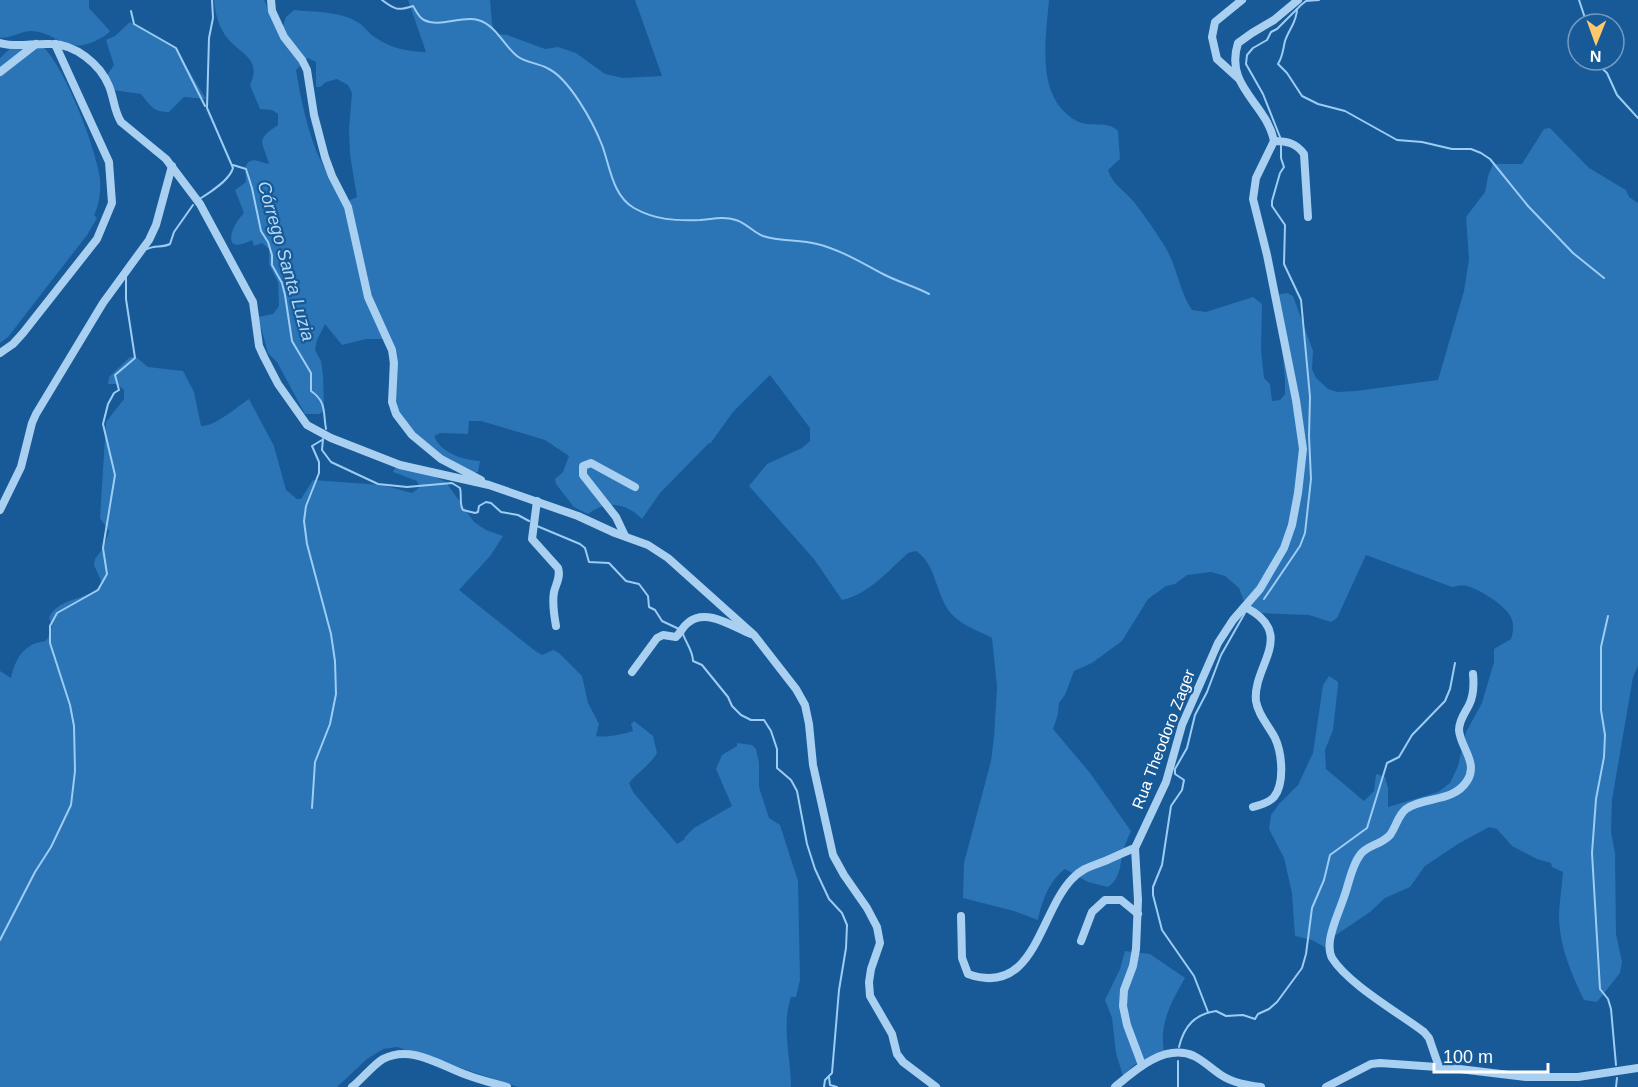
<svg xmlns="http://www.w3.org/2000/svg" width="1638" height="1087" font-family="Helvetica,sans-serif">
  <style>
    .green { fill: #2b74b6; fill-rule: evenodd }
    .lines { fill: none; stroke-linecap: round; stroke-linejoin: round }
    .stream { stroke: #9dccf4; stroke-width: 2 }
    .minor { stroke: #aad0f1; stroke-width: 8 }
    .labels { text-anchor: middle; stroke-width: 4.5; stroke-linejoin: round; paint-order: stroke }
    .street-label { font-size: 16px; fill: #fff; stroke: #175a97 }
    .water-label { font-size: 18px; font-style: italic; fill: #b7daf8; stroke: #175a97 }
  </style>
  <rect width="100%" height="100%" fill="#175a97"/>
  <g class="green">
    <path d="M0,0H89V8L110,31C106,36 101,38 95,41C64,55 59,33 32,31C21,31 12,38 0,38Z"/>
    <path d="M214,0H264L271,14L283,26L286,17L294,10C314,12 341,11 359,23C364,26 368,32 373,36C388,47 407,52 426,52L408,0H490L492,23L495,34L507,35L545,49L558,47L576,53L605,74L623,78L662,76L635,0H1049C1046,38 1035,97 1075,120C1089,129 1106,119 1118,131L1120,159L1108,170C1112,184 1125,191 1134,202C1145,216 1155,231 1164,245C1177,265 1179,291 1192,310L1206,312L1253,297L1262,304L1261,351L1264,378L1270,384L1272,401L1280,400L1285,394V379L1277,299L1280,294L1287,293L1293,296L1313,351L1312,369L1316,378L1328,389L1337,392L1356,391L1438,380L1464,291L1469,259L1466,217L1485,192L1488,176L1493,164H1522L1544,129L1550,128L1589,168L1626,190L1629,197L1638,203V666L1633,677L1612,800L1611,832L1615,853L1616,934L1622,962L1620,973L1597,1002L1584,1000C1572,975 1560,948 1559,919C1559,904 1562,888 1563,872L1552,867L1551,863L1537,859L1512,846L1497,829L1489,827L1458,844L1425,866L1410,887L1385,898L1370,912L1330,939L1326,948L1312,940L1295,936L1292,893L1284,858L1269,829L1271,815L1279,804L1298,785L1313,753L1323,685L1329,676L1338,682V686L1333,730L1325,750L1326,769L1364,801L1374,791L1376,774L1385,777L1388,788V807L1438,792L1450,783L1458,766L1466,732L1482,703L1494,662V649L1511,639C1513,633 1514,626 1512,620C1509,607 1479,589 1467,586C1462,585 1457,586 1452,587L1366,555L1337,618L1331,622L1309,615L1261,613L1245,604L1239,588L1225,576L1211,572L1187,575L1175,584L1166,586L1148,599L1122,641L1092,663L1074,671L1065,695L1059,703L1058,714L1053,729L1090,773L1131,831C1128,838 1125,844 1123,851C1120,864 1121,878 1108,887L1088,882L1065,869C1049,881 1042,901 1038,920L1014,911L963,898L964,863L991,761L994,737L997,687L992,638C978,630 959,625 949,611C935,591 936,564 916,551L908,553C888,571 869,594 842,600L814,559L749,486L767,464L802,448L810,441V428L770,375L733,412L710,444L709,443L660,493L642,519C627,503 606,500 588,514L574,507L556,484L555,479L563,472L569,456L545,440L481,421H469L468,434L440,433L434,436C441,453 463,460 480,461L478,472L465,474L399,422L389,397V349L384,339H366L342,345L325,324L317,340L315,350L321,361L323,375L324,411L319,414H305L277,362L268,353L258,317L273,314L279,306L278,282L269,264V249L262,243L254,246L252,240C221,256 230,227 244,213L235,190L246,182L245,168L248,162L254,160L269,164C263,141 254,141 278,125V114L272,110L260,109L250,85C263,57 238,54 225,35C218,24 215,13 214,0ZM308,58L316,62V87H320L326,82L337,79L348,85L352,93L349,129L350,155L357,197L348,201L342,200C332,181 320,163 313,142C305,119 300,94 296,70Z"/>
    <path d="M130,22L175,48L206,99L184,97L169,112C153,112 151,106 141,94L106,89L107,75L114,65L106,40L115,36Z"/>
    <path d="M23,41C27,40 33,40 37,42C61,55 97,150 100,179C101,191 99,205 94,215L97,218L87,235L8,337L0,343V58L15,44Z"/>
    <path d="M130,357H136L148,367L183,371L194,392L201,426C214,427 237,407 249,399L274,446L286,490L297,499H301L313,480L382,485L412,493L420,487L417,481L393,472L399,460L446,482L474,522L486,530L503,536L491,555L459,590L534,650L542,655L553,650L559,653L582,676L588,703L599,724L596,736C605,738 624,734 633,731L631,724L634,721L653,736L657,753C650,765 638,772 629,783L633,792L677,844L685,839L684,838L694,828L732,806L716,769L722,755L737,746V743L752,745L756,749L759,763V787L765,806L769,818L780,825L798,881L800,980L796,997H791C781,1026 791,1057 791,1087H518L397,1047L383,1049L367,1059L337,1087H0V671L11,678C13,667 19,652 30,646C46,637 46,649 52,625L49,618C54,605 69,601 81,597C88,595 97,589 103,585L94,565L95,559L104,547L109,531L100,518L106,422L124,399V390L117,384H108L109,377Z"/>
    <path d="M1125,951L1150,954L1185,978C1171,1003 1159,1023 1164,1052L1134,1065L1123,1076L1116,1053L1112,1018L1105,1000L1120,969Z"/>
  </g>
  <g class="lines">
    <g class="stream">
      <path d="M382,0C395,10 398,11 413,6C416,10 418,17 424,20C439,28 463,15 478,20C496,25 504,46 517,56C526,63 538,63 547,68C569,78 593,122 602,145C610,166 612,195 634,208C655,220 676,221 700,220C712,219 724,216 736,220C746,223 753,232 763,236C781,242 800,239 817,244C841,250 862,263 883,274C898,282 914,286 929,294"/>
      <polyline points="1579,0 1585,18 1583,24"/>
      <path d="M1297,9C1297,22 1289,29 1285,41C1283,49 1283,56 1278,64L1287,73L1302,96L1318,104L1345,111L1397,140L1422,142L1452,149H1471L1481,153L1490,159L1528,206L1573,253L1604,278"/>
      <polyline points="131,11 134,24 176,48 205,106"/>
      <polyline points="1593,60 1607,73 1617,95 1638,118"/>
      <polyline points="1280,137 1263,94 1246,64 1247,55 1253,48 1267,40 1271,32 1277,29 1301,5 1306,1 1319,0"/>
      <path d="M233,165L246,169L252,188L261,231L268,242L272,255V265L282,283L285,295L292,341L311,373V391C327,402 323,413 326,429"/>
      <path d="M201,198C211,192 230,179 233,168L207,108L209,38L213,18L212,0"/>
      <path d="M147,249C155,245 162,248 170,244L174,232L193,205"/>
      <path d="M323,439L322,450L331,462L378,484L407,487L452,483L460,488C462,495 459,504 463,510L475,513L478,512L479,506L486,502L491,503L501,512L518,515L529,521"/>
      <polyline points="537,526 580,544 585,548 589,562 609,563 626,581 639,584 648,596 649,607 655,610 662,621 679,629"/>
      <polyline points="1264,599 1300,546 1305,533 1311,479 1309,436 1310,397 1301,300 1284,264 1285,225 1272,206 1272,201 1280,173 1284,167 1281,158 1281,144"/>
      <polyline points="1608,616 1601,647 1601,710 1605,735 1604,757 1596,799 1592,853 1600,989 1608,999 1611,1009 1616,1065"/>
      <path d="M683,634C686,643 693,651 693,661L702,665L728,697L732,706L741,715L751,720H764L771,731L777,749V768L791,780L797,791L807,844L815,869L829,899L842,913L847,925L846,948L839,990L832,1073L825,1080L824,1087"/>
      <polyline points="312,808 315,762 330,724 336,694 335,661 331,634 307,544 304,521 306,506 319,473 319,462 312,446 322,440"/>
      <polyline points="0,940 35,872 51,847 71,805 75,771 74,726 70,705 50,643 50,626 57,613 98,590 107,574 103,548 115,475 103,424 108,404 114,393 119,390 115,375 135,358 126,299 126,277"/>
      <polyline points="1208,1012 1194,976 1162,930 1153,895 1153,887 1162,865 1171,806 1182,790 1184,780 1175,774 1175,769 1187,748 1195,715 1207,692 1221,655 1246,611"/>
      <path d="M1179,1047C1184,1026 1195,1014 1216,1011L1226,1016L1243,1015L1255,1019L1258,1014L1269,1009L1277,1002L1302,968L1306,954L1312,908L1324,880L1330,855L1367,828L1387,763L1399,757L1412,735L1445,701L1450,689L1455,663"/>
      <polyline points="829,1077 830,1085 837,1087"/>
      <polyline points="1178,1087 1178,1061"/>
      <polyline points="1616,1087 1617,1078"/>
    </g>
    <g class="minor">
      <polyline points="271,0 272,11 284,37 302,60 307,70 314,115 325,157 332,176 348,207 368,297 392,350 394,363 392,402 396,414 412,435 441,459 481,480"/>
      <path d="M0,43C17,48 34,43 51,44C75,44 100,64 109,86C114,98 114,111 121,122L166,159L200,204L253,302L259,346L264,357L278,384L307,425L331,438L400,465L489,485L578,516L615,533L648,545L668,558L754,635L796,689L805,705L809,724L813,765L833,855L844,875L867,908L877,927L880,943L871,969L869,982L870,996L892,1034L897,1054L903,1062L936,1087"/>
      <polyline points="0,72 36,44"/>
      <polyline points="1238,78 1217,59 1212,37 1215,22 1242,0"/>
      <path d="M1274,141C1287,141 1296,143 1304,154L1308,217"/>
      <polyline points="0,353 13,344 23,333 97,239 112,203 109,162 55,44"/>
      <path d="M537,501L532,539L558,568C561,577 556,584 554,592C552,603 554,615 556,626"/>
      <polyline points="0,510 21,467 32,423 36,414 103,303 149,240 156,225 172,166"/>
      <polyline points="625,536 616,517 583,475 583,466 591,463 635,487"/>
      <path d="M1245,607C1298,634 1252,666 1256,701C1258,715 1269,726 1275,738C1282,753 1285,783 1274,797C1269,803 1260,805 1253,807"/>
      <path d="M632,672L657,638L663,635L676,637C681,632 683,626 689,622C707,608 733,627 751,634"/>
      <path d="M961,916L962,958L968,974C1035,998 1039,913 1072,879C1082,868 1092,866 1105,861C1115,857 1124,852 1135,848"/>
      <polyline points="1081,941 1092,912 1105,900 1121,900 1138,914"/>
      <path d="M1142,1065L1127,1025L1123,1006L1124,990L1133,966L1136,949L1138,900L1135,848L1166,782L1182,725L1218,643L1233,620L1260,589L1284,548L1292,525L1298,493L1303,449L1296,400L1267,255L1253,199L1256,178L1274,141C1266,102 1224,87 1238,43L1252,33L1274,20L1298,0"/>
      <path d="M1439,1067L1429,1038L1424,1032C1399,1013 1348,984 1332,958C1329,952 1329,947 1330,940C1332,926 1339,912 1344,897C1349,884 1351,867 1360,855C1367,845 1381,845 1390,835C1396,827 1398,815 1406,809C1424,796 1453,803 1467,781C1479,763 1460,747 1459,730C1459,720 1465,713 1469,705C1474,695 1474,684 1473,674"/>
      <path d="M352,1087C361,1080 374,1064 383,1059C411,1044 441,1066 467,1075C480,1080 493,1083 507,1087"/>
      <path d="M1115,1087C1135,1070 1165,1043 1194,1056C1204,1061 1212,1069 1221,1075C1233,1083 1247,1085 1261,1087"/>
      <polyline points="1326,1087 1371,1064 1380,1063 1451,1068 1526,1077 1578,1077 1638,1068"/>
    </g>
  </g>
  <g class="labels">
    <g class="street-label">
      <text transform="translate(1163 739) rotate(-69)" y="6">Rua Theodoro Zager</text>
    </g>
    <g class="water-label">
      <text transform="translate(286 261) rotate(74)" y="6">Córrego Santa Luzia</text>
    </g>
  </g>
  <g transform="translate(1596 42) rotate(181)"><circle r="28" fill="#175a97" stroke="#749cc1" stroke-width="1.5"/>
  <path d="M0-4.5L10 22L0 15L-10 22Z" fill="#ffc86b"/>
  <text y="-9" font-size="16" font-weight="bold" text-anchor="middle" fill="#ffffff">N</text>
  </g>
  <path d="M1434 1063v9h114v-9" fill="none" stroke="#ffffff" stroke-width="3"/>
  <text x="1443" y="1063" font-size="18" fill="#ffffff" stroke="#175a97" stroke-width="4.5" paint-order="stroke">100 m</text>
</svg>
